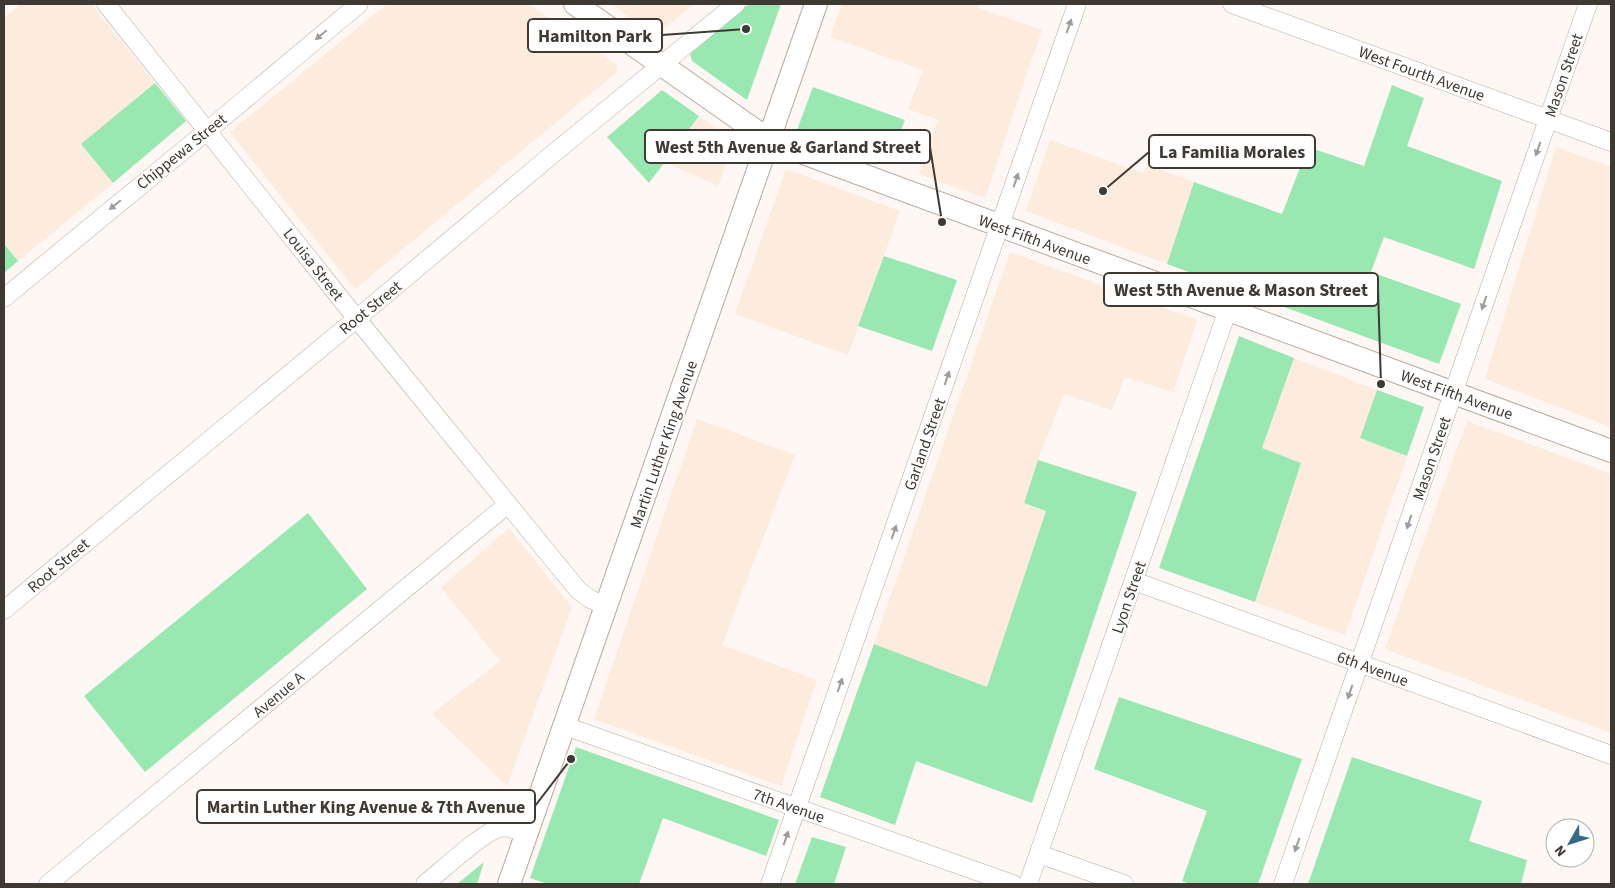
<svg xmlns="http://www.w3.org/2000/svg" width="1615" height="888" font-family="'Source Sans 3',sans-serif">
  <style>
    .built { fill: #fdebde }
    .green { fill: #99e8b2 }
    .lines { fill: none; stroke-linecap: round; stroke-linejoin: round }
    .minor-casing { stroke: #b9a99f; stroke-width: 19 }
    .major-casing { stroke: #b9a99f; stroke-width: 24 }
    .minor { stroke: #fff; stroke-width: 18 }
    .major { stroke: #fff; stroke-width: 22 }
    .oneway { fill: #9f9c9a }
    .labels { text-anchor: middle; stroke-width: 4; stroke-linejoin: round; paint-order: stroke }
    .street-label { font-size: 16px; fill: #3f3934; stroke: #fff }
    .leader { fill: none; stroke: #3f3934; stroke-width: 2 }
    .callout-dot { fill: #3f3934; stroke: #fff; stroke-width: 2 }
    .callout { fill: #fff; stroke: #3f3934; stroke-width: 2 }
    .callout-label { font-size: 18px; text-anchor: middle; font-weight: bold; fill: #3f3934 }
  </style>
  <rect width="100%" height="100%" fill="#fef7f3"/>
  <g class="built">
    <polygon points="21,4 91,4 155,83 81,144 113,183 18,261 4,244 4,18"/>
    <polygon points="387,4 529,4 617,65 617,72 355,289 230,132"/>
    <polygon points="611,4 695,4 655,35"/>
    <polygon points="842,4 979,4 978,8 1042,30 985,198 919,174 938,120 908,109 923,70 830,37"/>
    <polygon points="699,116 734,141 718,186 665,162"/>
    <polygon points="1050,140 1143,173 1147,165 1194,182 1167,264 1026,211"/>
    <polygon points="1556,147 1611,167 1611,427 1485,379"/>
    <polygon points="786,169 900,211 848,355 735,314"/>
    <polygon points="1010,252 1197,320 1173,392 1125,377 1112,410 1064,394 1038,460 1024,503 1046,511 987,688 874,644"/>
    <polygon points="1294,358 1377,390 1360,438 1407,456 1345,635 1255,602 1301,463 1262,448"/>
    <polygon points="697,419 795,455 722,645 817,680 781,786 594,719"/>
    <polygon points="1467,421 1611,474 1611,733 1385,649"/>
    <polygon points="509,528 572,607 507,786 432,714 500,661 441,587"/>
  </g>
  <g class="green">
    <polygon points="749,4 781,4 747,100 692,61 690,54"/>
    <polygon points="155,83 186,121 113,183 81,144"/>
    <polygon points="1392,85 1424,98 1407,146 1502,181 1474,269 1384,237 1371,272 1461,304 1439,364 1167,264 1194,182 1282,214 1308,147 1364,166"/>
    <polygon points="813,87 905,120 888,164 797,130"/>
    <polygon points="662,90 699,116 649,183 607,137"/>
    <polygon points="4,244 18,261 4,273"/>
    <polygon points="884,256 957,280 932,351 858,326"/>
    <polygon points="1239,336 1294,358 1262,448 1301,463 1255,602 1159,568"/>
    <polygon points="1377,390 1424,407 1407,456 1360,438"/>
    <polygon points="1038,460 1137,492 1032,803 916,761 895,825 820,797 874,644 987,687 1046,511 1024,503"/>
    <polygon points="308,513 367,589 145,772 84,696"/>
    <polygon points="1119,697 1302,759 1258,884 1190,884 1182,881 1207,811 1094,769"/>
    <polygon points="576,747 779,820 766,856 663,818 639,884 548,884 530,878"/>
    <polygon points="1352,757 1482,801 1469,841 1527,860 1521,884 1308,884"/>
    <polygon points="812,837 846,847 834,884 795,884"/>
    <polygon points="484,862 477,884 457,884"/>
  </g>
  <g class="lines">
    <g class="minor-casing">
      <g id="minor">
        <polyline points="106,4 357,319 578,590 590,599 607,606"/>
        <polyline points="1232,4 1611,142"/>
        <polyline points="4,298 207,131 359,4"/>
        <polyline points="1134,581 1611,755"/>
        <polyline points="4,610 367,310 554,153 736,4"/>
        <polyline points="565,726 1013,884"/>
        <polyline points="1039,854 1124,884"/>
        <polyline points="48,884 508,504"/>
        <path d="M425,884C440,872 484,831 500,828C509,826 519,831 527,834"/>
        <polyline points="770,884 1077,4"/>
        <polyline points="1028,884 1228,309"/>
        <polyline points="1283,884 1588,4"/>
      </g>
    </g>
    <g class="major-casing">
      <g id="major">
        <polyline points="575,4 756,131 787,147 1611,451"/>
        <polyline points="509,884 816,4"/>
      </g>
    </g>
    <use href="#minor" class="minor"/>
    <use href="#major" class="major"/>
  </g>
  <defs><path id="oneway-solid" d="M-6-.8H1V-3.2L6.5 0L1 3.2V.8H-6Z" transform="scale(1.25)"/></defs>
  <g class="oneway">
    <use href="#oneway-solid" transform="translate(1069 26) rotate(-71)"/>
    <use href="#oneway-solid" transform="translate(321 35) rotate(140)"/>
    <use href="#oneway-solid" transform="translate(1538 149) rotate(109)"/>
    <use href="#oneway-solid" transform="translate(1016 180) rotate(-71)"/>
    <use href="#oneway-solid" transform="translate(115 205) rotate(141)"/>
    <use href="#oneway-solid" transform="translate(1484 303) rotate(109)"/>
    <use href="#oneway-solid" transform="translate(947 378) rotate(-71)"/>
    <use href="#oneway-solid" transform="translate(1409 522) rotate(109)"/>
    <use href="#oneway-solid" transform="translate(894 532) rotate(-71)"/>
    <use href="#oneway-solid" transform="translate(840 685) rotate(-71)"/>
    <use href="#oneway-solid" transform="translate(1350 692) rotate(109)"/>
    <use href="#oneway-solid" transform="translate(786 838) rotate(-71)"/>
    <use href="#oneway-solid" transform="translate(1297 845) rotate(109)"/>
  </g>
  <g class="labels">
    <g class="street-label">
      <text transform="translate(1422 73) rotate(20)" y="6">West Fourth Avenue</text>
      <text transform="translate(1563 75) rotate(-71)" y="6">Mason Street</text>
      <text transform="translate(181 151) rotate(-39)" y="6">Chippewa Street</text>
      <text transform="translate(1035 239) rotate(20)" y="6">West Fifth Avenue</text>
      <text transform="translate(314 264) rotate(52)" y="6">Louisa Street</text>
      <text transform="translate(370 307) rotate(-39)" y="6">Root Street</text>
      <text transform="translate(1457 394) rotate(20)" y="6">West Fifth Avenue</text>
      <text transform="translate(663 444) rotate(-71)" y="6">Martin Luther King Avenue</text>
      <text transform="translate(924 444) rotate(-71)" y="6">Garland Street</text>
      <text transform="translate(1431 458) rotate(-71)" y="6">Mason Street</text>
      <text transform="translate(58 565) rotate(-40)" y="6">Root Street</text>
      <text transform="translate(1128 597) rotate(-71)" y="6">Lyon Street</text>
      <text transform="translate(1373 668) rotate(20)" y="6">6th Avenue</text>
      <text transform="translate(278 694) rotate(-40)" y="6">Avenue A</text>
      <text transform="translate(789 805) rotate(19)" y="6">7th Avenue</text>
    </g>
  </g>
  <path class="leader" d="M746 29L662 35M942 222L930 147M1103 191L1149 152M1381 384L1378 289M571 759L535 806"/>
  <g class="callout-dot">
    <circle cx="746" cy="29" r="5"/>
    <circle cx="942" cy="222" r="5"/>
    <circle cx="1103" cy="191" r="5"/>
    <circle cx="1381" cy="384" r="5"/>
    <circle cx="571" cy="759" r="5"/>
  </g>
  <g class="callout">
    <rect x="528" y="19" width="134" height="33" rx="5"/>
    <rect x="645" y="130" width="285" height="33" rx="5"/>
    <rect x="1149" y="135" width="166" height="33" rx="5"/>
    <rect x="1104" y="273" width="274" height="33" rx="5"/>
    <rect x="197" y="790" width="338" height="33" rx="5"/>
  </g>
  <g class="callout-label">
    <text x="595" y="42">Hamilton Park</text>
    <text x="788" y="153">West 5th Avenue &amp; Garland Street</text>
    <text x="1232" y="158">La Familia Morales</text>
    <text x="1241" y="296">West 5th Avenue &amp; Mason Street</text>
    <text x="366" y="813">Martin Luther King Avenue &amp; 7th Avenue</text>
  </g>
  <rect width="1615" height="888" fill="none" stroke="#3f3934" stroke-width="10"/>
  <g transform="translate(1570 843) rotate(231)"><circle r="24" fill="#ffffff" stroke="#b2b0ae"/>
  <path d="M0-4L9 19L0 12L-9 19Z" fill="#356a86"/>
  <text y="-8" font-size="14" font-weight="bold" text-anchor="middle" fill="#3f3934">N</text>
  </g>
</svg>
